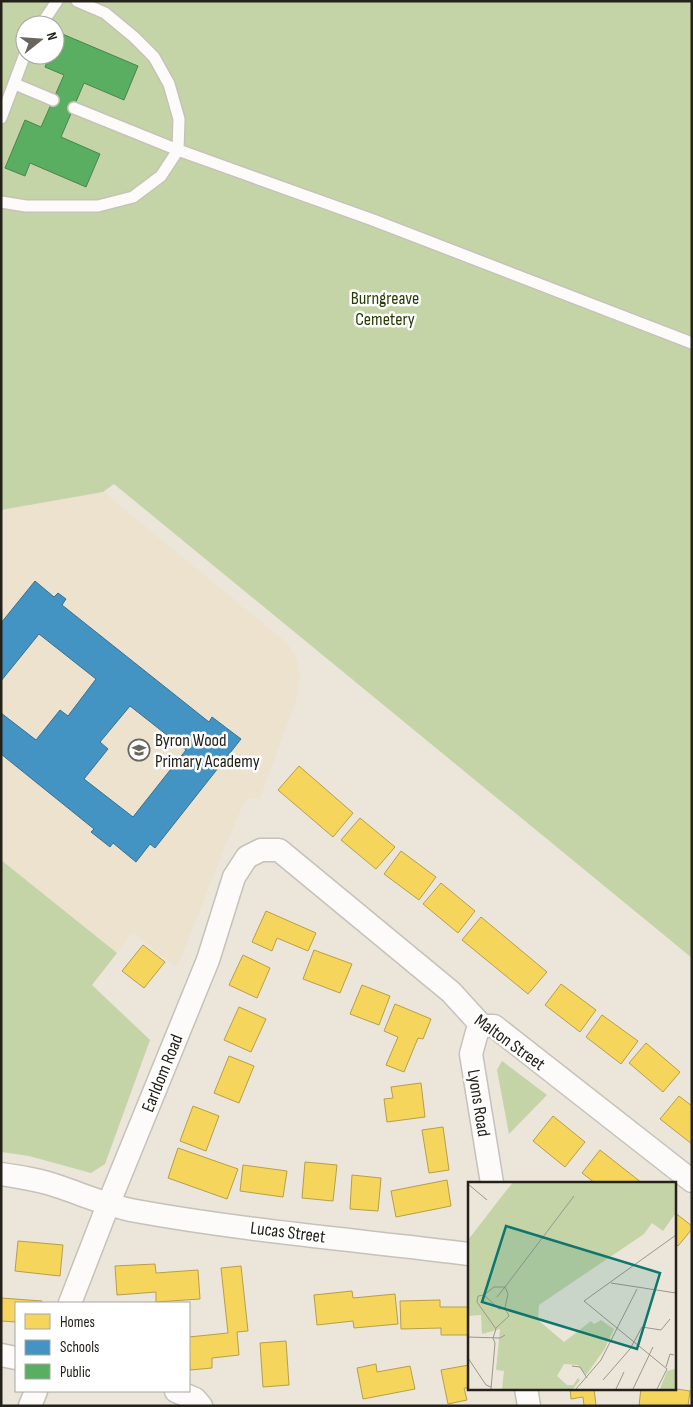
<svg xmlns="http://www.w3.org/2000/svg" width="693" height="1407" font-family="'Sofia Sans Condensed',sans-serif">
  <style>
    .built { fill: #ece2ce }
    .green { fill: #c4d4a7; fill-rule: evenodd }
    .homes { fill: #f6d55c; stroke: #b79f48 }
    .schools { fill: #4393c3; stroke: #3a7190; fill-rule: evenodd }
    .public { fill: #5aae61; stroke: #4a844c }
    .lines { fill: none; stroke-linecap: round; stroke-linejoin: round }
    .lane-casing { stroke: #c6c2b9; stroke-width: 14 }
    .street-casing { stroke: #c6c2b9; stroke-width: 25 }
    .lane { stroke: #fcfbf9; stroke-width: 11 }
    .street { stroke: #fcfbf9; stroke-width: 22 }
    .labels { text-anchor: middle; stroke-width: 5; stroke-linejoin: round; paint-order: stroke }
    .park-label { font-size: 18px; fill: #273d05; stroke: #fff }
    .poi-label { font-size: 18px; fill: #24211a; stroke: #fff; text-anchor: start }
    .street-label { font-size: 18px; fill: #24211a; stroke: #fff }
    .inset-road { fill: none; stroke: #9b978d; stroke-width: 1 }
    .view { fill: #0f766e; fill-opacity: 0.15; stroke: #0f766e; stroke-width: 2.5 }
    .inset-edge { fill: none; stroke: #24211a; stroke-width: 2.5 }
  </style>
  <rect width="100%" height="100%" fill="#ebe5da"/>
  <polygon class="built" points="103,492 287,643 296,657 300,673 298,690 295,703 260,798 248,799 244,802 215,871 177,968 133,932 117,953 1,860 1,510"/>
  <g class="green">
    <path d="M1,1H692V958L114,484L103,492L1,510ZM25,25H55V55H25Z"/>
    <polygon points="1,860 117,953 92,985 150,1040 105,1164 91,1173 29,1156 1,1152"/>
    <polygon points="502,1061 547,1095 509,1134 497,1070"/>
  </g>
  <g class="homes">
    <polygon points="299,766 353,813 333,837 278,790"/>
    <polygon points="360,818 395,847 376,869 341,840"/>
    <polygon points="401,851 436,877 419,900 384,874"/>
    <polygon points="441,883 475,911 458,933 423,904"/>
    <polygon points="266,911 316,933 308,951 277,938 272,951 252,942"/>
    <polygon points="481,917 547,972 528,994 462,940"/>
    <polygon points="143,945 165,962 144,988 122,971"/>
    <polygon points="314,950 352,964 340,993 303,979"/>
    <polygon points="243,955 270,968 257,998 229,985"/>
    <polygon points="561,984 596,1010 580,1032 545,1005"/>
    <polygon points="362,985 390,996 379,1025 350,1014"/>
    <polygon points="395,1004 431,1019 423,1039 418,1038 404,1072 386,1065 398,1037 384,1031"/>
    <polygon points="239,1007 266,1019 251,1052 224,1040"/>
    <polygon points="602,1015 638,1041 621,1064 586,1037"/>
    <polygon points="646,1043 680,1072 663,1092 629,1063"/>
    <polygon points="229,1056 254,1066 239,1103 214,1093"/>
    <polygon points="421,1083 425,1117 387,1122 384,1099 393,1098 391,1087"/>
    <polygon points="679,1096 692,1106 692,1144 660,1119"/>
    <polygon points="193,1106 219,1116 206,1151 180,1141"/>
    <polygon points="553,1116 585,1142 565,1167 533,1141"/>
    <polygon points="443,1127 449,1170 429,1173 422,1130"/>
    <polygon points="178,1148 238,1169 227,1199 168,1178"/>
    <polygon points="600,1150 642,1183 595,1183 582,1173"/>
    <polygon points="305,1162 337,1165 333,1201 302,1198"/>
    <polygon points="243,1165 287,1171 283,1197 240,1191"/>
    <polygon points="352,1175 381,1178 378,1211 350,1209"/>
    <polygon points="447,1180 451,1206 396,1217 391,1191"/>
    <polygon points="674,1212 692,1226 692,1229 678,1246 674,1243"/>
    <polygon points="18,1241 63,1245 60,1276 15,1271"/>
    <polygon points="155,1264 156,1273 198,1270 200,1299 156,1302 156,1292 117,1295 115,1266"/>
    <polygon points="241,1266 248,1331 237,1332 239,1355 212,1358 212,1368 190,1370 189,1337 228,1333 221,1268"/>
    <polygon points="352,1291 353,1298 395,1294 398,1324 354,1328 353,1321 317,1325 314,1295"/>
    <polygon points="1,1298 42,1301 41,1303 16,1303 16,1322 1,1321"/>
    <polygon points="440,1300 440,1307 469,1307 469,1335 441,1335 441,1328 401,1329 400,1301"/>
    <polygon points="286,1341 289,1385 263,1387 260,1343"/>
    <polygon points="376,1364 377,1372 410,1366 415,1389 363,1399 357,1368"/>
    <polygon points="469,1365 469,1388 464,1388 467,1400 448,1404 441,1370"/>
    <polygon points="570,1388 594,1388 596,1406 584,1406 583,1397 571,1399"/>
    <polygon points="641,1388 670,1388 690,1391 688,1406 639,1406"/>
  </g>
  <path class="schools" d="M35,581L54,597L58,593L66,599L62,605L209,722L212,717L241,739L155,848L150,844L136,862L113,843L110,847L91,832L94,829L1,754V713L36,740L60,710L68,716L96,679L39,634L1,681V623ZM130,706L186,750L133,817L84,779L108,749L100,742Z"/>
  <polygon class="public" points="60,33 138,66 124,100 84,83 61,137 100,154 86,187 30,163 25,176 5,168 25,120 41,127 64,75 45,67 50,55 55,55 55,44"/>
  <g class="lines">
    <g class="lane-casing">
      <g id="lane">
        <polyline points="77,1 105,13 134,37 154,57 169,84 179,119 178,150 373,220 692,343"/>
        <polyline points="41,25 57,1"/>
        <polyline points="15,84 53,100"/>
        <polyline points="1,118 25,54"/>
        <polyline points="1,202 26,206 98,206 133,197 161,176 178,150 74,108"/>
      </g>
    </g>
    <g class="street-casing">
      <g id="street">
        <polyline points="482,1026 477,1032 471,1054 492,1183"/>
        <path d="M1,1174C21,1177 41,1180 60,1187C86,1196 109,1206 136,1211C246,1231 358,1240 469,1254"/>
        <polyline points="70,1303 108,1205 208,960 234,877 247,857 261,850 279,850 451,992 482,1026 494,1026 692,1181"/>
        <polyline points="1,1355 16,1358"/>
        <polyline points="526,1388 529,1406"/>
        <polyline points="176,1391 195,1399 201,1406"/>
        <polyline points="30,1406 36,1391"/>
      </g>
    </g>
    <use href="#lane" class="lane"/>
    <use href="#street" class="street"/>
  </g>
  <defs>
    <g id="school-ring" transform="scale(1.125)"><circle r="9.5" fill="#fff" stroke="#6a665d" stroke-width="1.5"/><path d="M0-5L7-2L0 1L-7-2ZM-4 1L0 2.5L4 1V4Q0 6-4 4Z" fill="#6a665d"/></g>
  </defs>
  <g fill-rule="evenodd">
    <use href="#school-ring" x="139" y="750"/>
  </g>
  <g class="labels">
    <g class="park-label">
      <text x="385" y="304">Burngreave<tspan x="385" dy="21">Cemetery</tspan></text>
    </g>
    <g class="poi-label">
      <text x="155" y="746">Byron Wood<tspan x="155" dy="21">Primary Academy</tspan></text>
    </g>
    <g class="street-label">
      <text transform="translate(510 1042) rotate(36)" y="6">Malton Street</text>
      <text transform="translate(162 1073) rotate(-68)" y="6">Earldom Road</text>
      <text transform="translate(479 1103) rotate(81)" y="6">Lyons Road</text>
      <text transform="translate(288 1232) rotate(7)" y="6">Lucas Street</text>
    </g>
  </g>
  <g transform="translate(468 1182)">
    <rect width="208" height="208" fill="#ebe5da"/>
    <path d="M45,0H207V32L195,49L184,41L176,52L71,123L70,138L96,160L123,139L126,142L133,138L146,147L136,168L118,193L110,183L96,182L89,194L99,203H105L110,196L112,198L105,207H34L36,189L28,188L32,147L14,152L13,133L0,134V58ZM207,187V207H192L199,189Z" fill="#c4d4a7"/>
    <path class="inset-road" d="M0,2L19,18M143,101L208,111M16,113L10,114L9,120L28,147L25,156M29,115L37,105L40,112L37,126L31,127L16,113L26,105H37L106,14M28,146L41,134L37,126M0,155L32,156L37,153M0,176L18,203L23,205M104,184L112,185L119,196M198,185L202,172L206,173M199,187L116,119L208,53M135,198L162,167L174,145L193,148L202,137M23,207L27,161L25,156M108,207L133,178L169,107M148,207L156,190M165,207L185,165M189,207L199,187"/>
    <path class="view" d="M38,44L192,91L169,167L14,120Z"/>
    <rect width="208" height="208" class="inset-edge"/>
  </g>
  <rect width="693" height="1407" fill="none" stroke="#24211a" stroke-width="5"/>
  <rect x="15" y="1302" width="175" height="90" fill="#ffffff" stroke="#a7a6a3"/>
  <rect x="25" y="1314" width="25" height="15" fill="#f6d55c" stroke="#a7a6a3"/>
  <text x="60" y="1327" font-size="15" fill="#24211a">Homes</text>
  <rect x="25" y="1340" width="25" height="15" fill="#4393c3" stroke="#a7a6a3"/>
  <text x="60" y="1352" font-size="15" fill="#24211a">Schools</text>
  <rect x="25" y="1364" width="25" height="15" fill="#5aae61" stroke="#a7a6a3"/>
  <text x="60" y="1377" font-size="15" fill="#24211a">Public</text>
  <g transform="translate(40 40) rotate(73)"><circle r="24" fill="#ffffff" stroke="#a7a6a3"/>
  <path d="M0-4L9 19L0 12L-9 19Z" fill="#6a665d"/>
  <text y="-8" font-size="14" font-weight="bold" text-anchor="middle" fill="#24211a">N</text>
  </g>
</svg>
